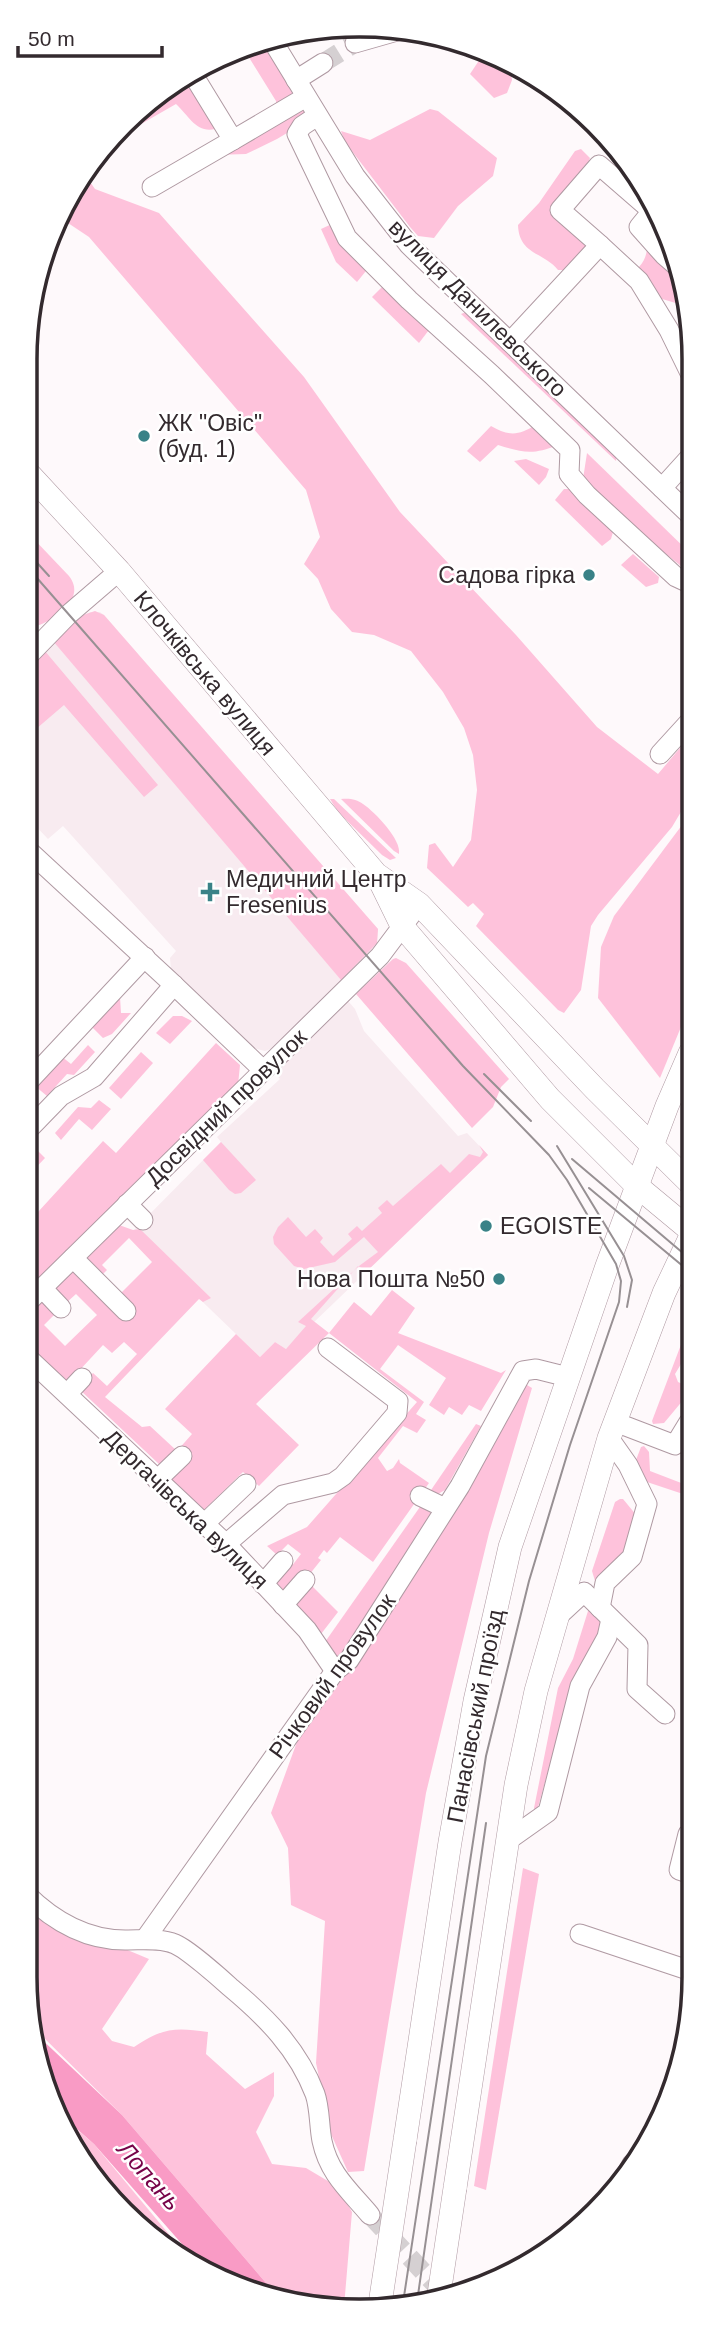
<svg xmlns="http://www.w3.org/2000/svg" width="719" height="2336" font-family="Helvetica,sans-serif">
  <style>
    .built { fill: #f8ebf0 }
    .green { fill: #fec2db; fill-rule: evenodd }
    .water { fill: #f99bc5 }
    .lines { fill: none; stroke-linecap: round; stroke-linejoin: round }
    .minor-tunnel { stroke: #d5d0d2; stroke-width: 19; stroke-dasharray: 19 10; stroke-linecap: butt }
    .minor-casing { stroke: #af99a2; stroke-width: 21 }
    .major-casing { stroke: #af99a2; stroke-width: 24 }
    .minor { stroke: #fff; stroke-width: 19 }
    .major { stroke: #fff; stroke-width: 23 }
    .tram { stroke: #979093; stroke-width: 2 }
    .major-bridge-casing { stroke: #af99a2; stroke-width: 24; stroke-linecap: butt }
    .major-bridge { stroke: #fff; stroke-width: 23 }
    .poi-dot { fill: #398287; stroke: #fff; stroke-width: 2.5 }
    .labels { text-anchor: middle; stroke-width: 5; stroke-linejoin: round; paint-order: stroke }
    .street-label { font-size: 23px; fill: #332a2e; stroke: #fff }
    .poi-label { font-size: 23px; fill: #332a2e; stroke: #fff; text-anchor: start }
    .water-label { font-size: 24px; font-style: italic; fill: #760348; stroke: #fff }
    .rim { fill: none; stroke: #332a2e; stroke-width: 3.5 }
  </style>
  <rect width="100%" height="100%" fill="#fef9fb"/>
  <g class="built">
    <polygon points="90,612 100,612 104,615 378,929 377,943 369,953 273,1048 265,1051 249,1047 243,1042 171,969 170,958 176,951 63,826 48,839 29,819 30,665 83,615"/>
    <polygon points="348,1001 355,1009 364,1031 458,1136 467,1133 488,1155 286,1349 275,1342 260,1357 131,1233 221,1142 217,1137 280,1079 274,1072"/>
  </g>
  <g class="green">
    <polygon points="267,42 308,110 292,130 277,139 246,154 215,155 277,120 276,101 245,51"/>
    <polygon points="484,53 510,63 512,80 507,93 494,98 470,74"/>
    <path d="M176,80L193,91L215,129C196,133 190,117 176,104L115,139Z"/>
    <polygon points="430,109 438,111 497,158 493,176 458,206 434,238 418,236 410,227 345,142 341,131 370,140"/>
    <path d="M581,149L590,158L586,168L560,203L591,243L573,270H558C544,252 519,255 518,225L539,203L575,151Z"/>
    <polygon points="83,172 95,189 159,213 304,377 400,512 516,635 597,727 658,774 691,735 691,795 672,827 598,915 591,926 581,990 564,1013 558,1010 476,926 484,914 473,903 468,907 427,868 429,845 435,843 453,867 471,840 477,790 473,755 464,728 443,692 411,651 374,635 352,632 331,609 318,579 304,564 320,537 306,490 89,237 62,219"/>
    <path d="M658,214L669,231L689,307L652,296L639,281V267C650,255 646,244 649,229C651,224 655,219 658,214Z"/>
    <polygon points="334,223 370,266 357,282 336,262 321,229"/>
    <polygon points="387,282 432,326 419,343 372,297"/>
    <polygon points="471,310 617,451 616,461 461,314"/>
    <path d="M535,425L558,445C533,455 524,453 498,445L480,462L467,451L491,426C508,436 519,436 535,425Z"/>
    <polygon points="587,453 691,554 691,574 626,522 583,479"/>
    <polygon points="526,459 549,469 546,477 539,485 514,461"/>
    <polygon points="564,489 570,489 613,532 611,539 602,546 555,500"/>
    <path d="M30,535L69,576C88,600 51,623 30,628Z"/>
    <polygon points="633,554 659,577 658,583 646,587 621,565"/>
    <polygon points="95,611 104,615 378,929 377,943 341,980 53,641 83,615"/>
    <polygon points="44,650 158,785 144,797 64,705 29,735 30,665"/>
    <polygon points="330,799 334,799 396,858 390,860 382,855 338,812"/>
    <path d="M341,799C349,798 357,799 363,804C375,812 402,840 399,854L394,851Z"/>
    <polygon points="691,813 690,1005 660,1078 598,998 601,947 614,916"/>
    <polygon points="396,958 406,963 509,1079 501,1087 493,1107 472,1128 356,994 393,959"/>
    <polygon points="120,997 121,1013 131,1013 112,1034 103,1038 92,1027"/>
    <polygon points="173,1016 182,1016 192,1021 170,1044 156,1033"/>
    <polygon points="216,1043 240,1065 238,1085 31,1289 27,1285 27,1258 37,1247 27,1238 27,1224 103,1141 116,1153"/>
    <polygon points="88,1045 95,1052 74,1075 67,1074 47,1096 35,1086 61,1056 71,1064"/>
    <polygon points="141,1052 153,1063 121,1099 109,1088"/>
    <polygon points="99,1100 111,1109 92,1130 79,1119 61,1140 55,1133 78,1107 91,1108"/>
    <polygon points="221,1142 256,1180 241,1193 235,1194 229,1190 203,1160"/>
    <path d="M479,1145L488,1155L367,1271L358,1266L311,1319L329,1333L354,1302L371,1316L392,1290L415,1308L398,1333L501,1373L506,1370L481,1411L469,1405L462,1415L449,1407L444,1415L429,1405L446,1378L398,1345L380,1369L424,1402L416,1414L426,1420L417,1433L403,1426L378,1458L387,1471L393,1468L399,1459L400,1463L429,1483L373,1562L340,1537L327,1553L324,1550L318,1558L321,1560L309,1575V1583L338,1612L321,1634L318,1633L285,1591C279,1590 276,1587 276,1580L291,1567L301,1554L288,1544L277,1555L267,1546L307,1527L417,1402L329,1333L256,1404L299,1445L259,1486L243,1472L203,1511L171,1481L160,1465L79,1389L93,1373L107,1386L137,1354L124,1342L112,1353L103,1345L77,1373L65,1382L27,1347V1312L44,1297L57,1312L44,1325L65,1346L97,1315L76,1294L65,1304L52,1290L87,1259L90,1250L119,1225L133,1230L140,1229L211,1298L203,1302L199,1299L105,1397L142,1427L150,1426L177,1451L192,1434L165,1409L236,1334L260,1357L275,1342L286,1349L306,1326L298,1322L359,1266L378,1252L364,1237L335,1262L304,1269L294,1266L274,1244L273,1237L278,1227L288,1217L306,1237L315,1229L323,1238L320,1242L333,1256L352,1239L348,1234L357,1226L362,1231L382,1213L378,1208L387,1200L393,1206L441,1164L450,1173L469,1154L480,1157L483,1152ZM129,1238L152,1262L121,1293L103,1274L107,1270L102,1265Z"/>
    <polygon points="37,1150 45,1158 28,1176 28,1159"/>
    <polygon points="689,1340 689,1362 681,1364 675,1374 678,1382 689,1387 689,1393 664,1423 653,1424 652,1421 682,1342"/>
    <polygon points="522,1382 532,1388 489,1533 426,1793 364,2171 348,2172 331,2134 316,2063 325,1921 291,1905 288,1848 271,1813 305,1720 348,1672 392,1611 466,1489"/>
    <polygon points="476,1424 481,1426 445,1490 438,1494 429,1493"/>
    <polygon points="644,1446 649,1452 650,1471 689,1486 689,1496 644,1481 636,1460 641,1447"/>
    <polygon points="620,1499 623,1499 637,1516 626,1555 595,1581 592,1571 615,1502"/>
    <polygon points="422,1504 430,1512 431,1516 348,1652 338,1659 325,1642"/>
    <polygon points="593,1609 599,1610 604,1629 564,1714 535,1818 534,1808 558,1688 573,1659 588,1611"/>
    <polygon points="523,1868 539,1874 486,2190 474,2186"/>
    <path d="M25,1891L94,1936L149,1959L102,2029L112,2041L134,2047C163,2028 174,2027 208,2032L206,2054L245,2089L274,2072V2096L256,2132L272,2164L306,2168L338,2187L352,2212L344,2307L316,2309L278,2297L122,2115L35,2029L25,1976Z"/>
    <polygon points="53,2109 94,2144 192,2262 108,2198"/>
  </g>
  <polygon class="water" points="36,2034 122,2115 278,2297 211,2277 94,2144 51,2106"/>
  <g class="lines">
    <g class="minor-tunnel">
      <polyline points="323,63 355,43"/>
      <polyline points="370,2215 446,2296"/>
    </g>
    <g class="minor-casing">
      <g id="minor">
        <polyline points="272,40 355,176 409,245 691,516"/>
        <polyline points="355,43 397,31"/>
        <polyline points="192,73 233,140 306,97"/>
        <polyline points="296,80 323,63"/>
        <polyline points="317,116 302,126 297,134 347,238 409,300 492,375 570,450 569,474 587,495 676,577 691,584"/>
        <polyline points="152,187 233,140"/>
        <polyline points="652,211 639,227 664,255 679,268"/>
        <polyline points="600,245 560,210 599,165 652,211 655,208"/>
        <polyline points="510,342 600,245 639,281 669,330 692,377"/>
        <polyline points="662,488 691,456"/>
        <polyline points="30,654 69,614 119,571"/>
        <polyline points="660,754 691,720"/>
        <polyline points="29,851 174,985"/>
        <polyline points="28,1082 145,957"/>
        <polyline points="28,1130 61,1096 94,1077 174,985 263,1070"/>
        <polyline points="127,1204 143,1220"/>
        <polyline points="73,1258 126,1311"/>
        <polyline points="43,1289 61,1308"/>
        <polyline points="27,1303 380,956 419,904"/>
        <polyline points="27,1357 226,1544 307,1630 335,1671"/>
        <polyline points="67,1394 82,1378"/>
        <polyline points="615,1422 675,1445 689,1422"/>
        <polyline points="157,1480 182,1456"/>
        <polyline points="420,1496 445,1508"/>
        <polyline points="204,1524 246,1484"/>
        <polyline points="226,1544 283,1495 333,1483 343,1476 397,1413 398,1401 328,1348"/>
        <polyline points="263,1584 283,1561"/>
        <polyline points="283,1605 305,1580"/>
        <polyline points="600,1608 605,1583 632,1557 647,1504 628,1465 609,1438"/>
        <polyline points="557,1617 584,1592 638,1645 637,1689 665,1714"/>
        <polyline points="507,1841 548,1812 580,1686 607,1637 611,1619"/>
        <polyline points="688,1873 679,1870 688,1834"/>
        <path d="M25,1893C53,1921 87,1941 128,1940C143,1940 161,1938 175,1944C187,1949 219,1977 230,1987C266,2017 298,2049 315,2094C320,2108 319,2126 322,2141C329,2174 349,2190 370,2215"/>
        <polyline points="580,1934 688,1970"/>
        <polyline points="145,1939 335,1671 349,1660 460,1486 523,1371 536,1369 568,1377"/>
        <polyline points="626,2175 632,2164 641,2156"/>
      </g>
    </g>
    <g class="major-casing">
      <g id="major">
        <polyline points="30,475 119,571 376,874 419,904 595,1089 690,1183"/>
        <polyline points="378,877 402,926 550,1099 637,1186 690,1230"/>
        <polyline points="405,2140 450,1842 475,1701 510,1547 607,1266 667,1106 690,1053"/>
        <polyline points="455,2188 516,1785 536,1691 609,1438 664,1293 690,1238"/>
      </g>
    </g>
    <use href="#minor" class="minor"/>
    <use href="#major" class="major"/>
    <g class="tram">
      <polyline points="30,555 49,576"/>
      <polyline points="30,570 463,1066 549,1155 567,1180 616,1264 621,1281 619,1302 570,1445 529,1581 486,1756 403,2303"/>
      <polyline points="484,1074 531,1121"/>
      <polyline points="557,1146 624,1256 632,1280 627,1307"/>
      <polyline points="572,1159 690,1259"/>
      <polyline points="589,1188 690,1272"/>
      <polyline points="690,1189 685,1165 690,1144"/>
      <polyline points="417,2302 486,1823"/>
    </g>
    <g class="major-bridge-casing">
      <g id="major-bridge">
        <polyline points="438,2301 455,2188"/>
        <polyline points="380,2304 405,2140"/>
      </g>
    </g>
    <use href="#major-bridge" class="major-bridge"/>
  </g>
  <g class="poi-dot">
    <circle cx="144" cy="436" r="7"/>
    <circle cx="589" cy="575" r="7"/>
    <path d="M206.5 881.5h7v7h7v7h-7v7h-7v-7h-7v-7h7z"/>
    <circle cx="486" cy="1226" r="7"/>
    <circle cx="499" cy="1279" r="7"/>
  </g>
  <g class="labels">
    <g class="street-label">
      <text transform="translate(478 308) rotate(45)" y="8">вулиця Данилевського</text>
      <text transform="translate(205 673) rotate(50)" y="8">Клочківська вулиця</text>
      <text transform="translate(226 1107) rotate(-44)" y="8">Досвідний провулок</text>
      <text transform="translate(186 1509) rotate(44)" y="8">Дергачівська вулиця</text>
      <text transform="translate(332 1676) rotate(-54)" y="8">Річковий провулок</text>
      <text transform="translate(475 1716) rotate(-79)" y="8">Панасівський проїзд</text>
    </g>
    <g class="poi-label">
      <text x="158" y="431">ЖК "Овіс"<tspan x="158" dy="26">(буд. 1)</tspan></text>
      <text x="575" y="583" text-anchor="end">Садова гірка</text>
      <text x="226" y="887">Медичний Центр<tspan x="226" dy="26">Fresenius</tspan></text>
      <text x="500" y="1234">EGOISTE</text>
      <text x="485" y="1287" text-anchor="end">Нова Пошта №50</text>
    </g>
    <g class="water-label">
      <text transform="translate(149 2176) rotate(49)" y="8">Лопань</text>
    </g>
  </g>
  <path d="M0 0H719V2336H0ZM359 37H360A322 322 0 0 1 682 359V1977A322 322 0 0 1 360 2299H359A322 322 0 0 1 37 1977V359A322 322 0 0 1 359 37Z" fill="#fff" fill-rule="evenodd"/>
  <path class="rim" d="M359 37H360A322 322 0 0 1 682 359V1977A322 322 0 0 1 360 2299H359A322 322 0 0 1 37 1977V359A322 322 0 0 1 359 37Z"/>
  <path d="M18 46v10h144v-10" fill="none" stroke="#332a2e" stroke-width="3.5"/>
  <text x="28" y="46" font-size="21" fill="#332a2e" stroke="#ffffff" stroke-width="5" paint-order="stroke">50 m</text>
</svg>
